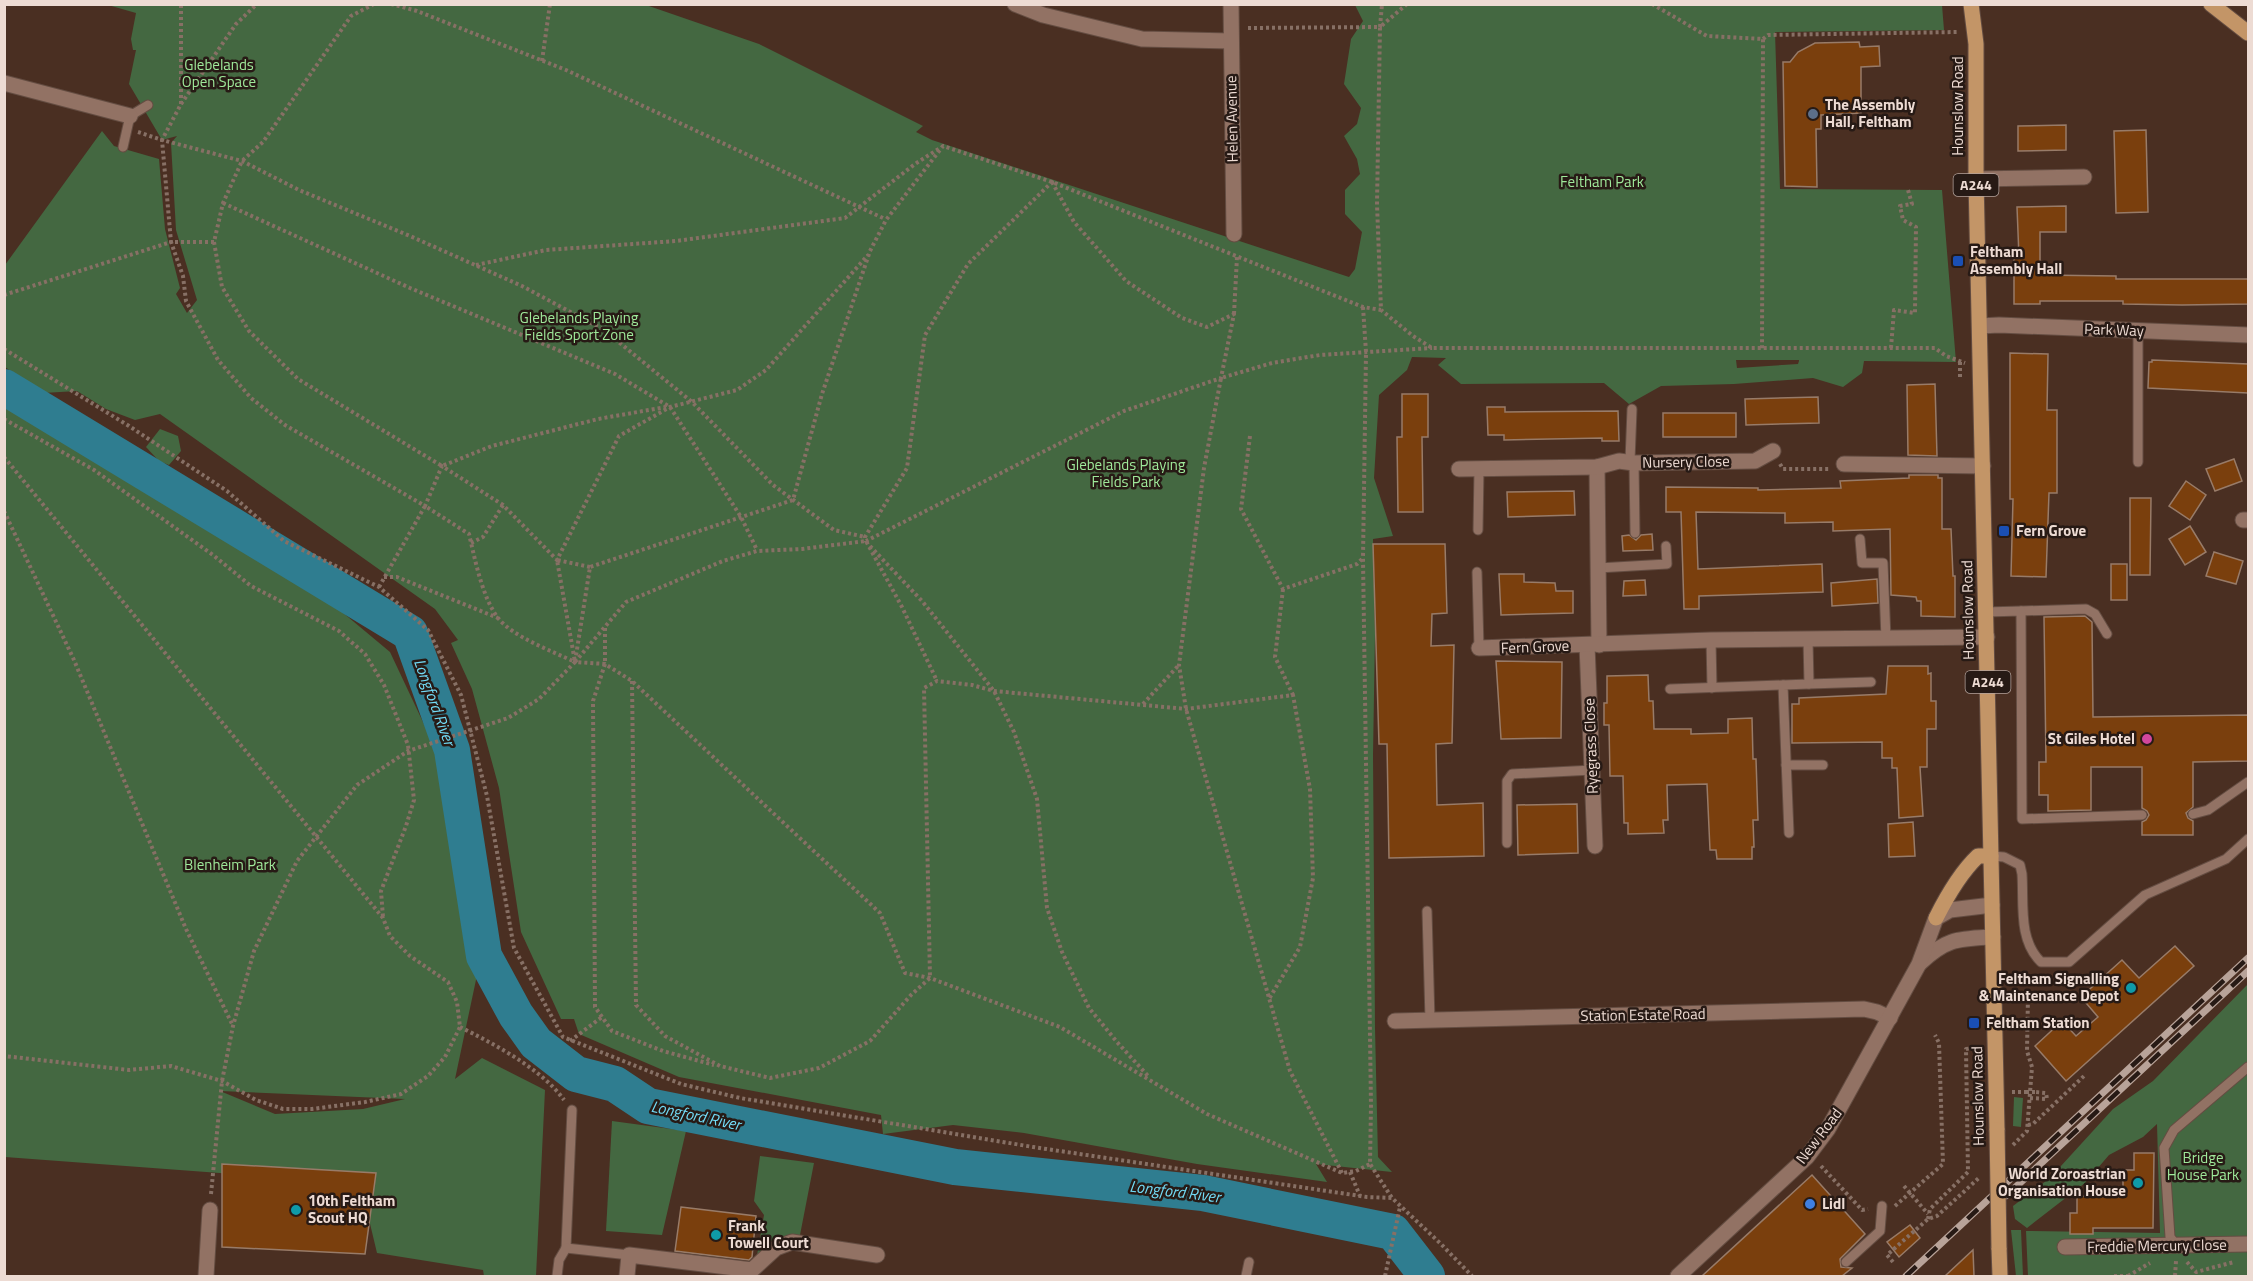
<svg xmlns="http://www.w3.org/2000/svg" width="2253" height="1281" font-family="'Titillium Web',sans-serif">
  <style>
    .green { fill: #446841; fill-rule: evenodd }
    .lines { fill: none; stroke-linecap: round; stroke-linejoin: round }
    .river { stroke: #2f7d90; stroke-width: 36 }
    .building { fill: #7a3f0d; stroke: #987b68; stroke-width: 1.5 }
    .service-casing { stroke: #644d42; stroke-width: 11 }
    .minor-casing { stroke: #644d42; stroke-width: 17 }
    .secondary-casing { stroke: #644d42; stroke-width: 17 }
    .primary-casing { stroke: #644d42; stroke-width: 17 }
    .path { stroke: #877065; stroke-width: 4; stroke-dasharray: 3 3; stroke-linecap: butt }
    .service { stroke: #927264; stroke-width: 9 }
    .minor { stroke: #927264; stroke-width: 15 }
    .secondary { stroke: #927264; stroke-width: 15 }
    .primary { stroke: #c39567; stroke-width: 15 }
    .rail-casing { stroke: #b8a399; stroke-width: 7 }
    .rail { stroke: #271a15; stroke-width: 4.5; stroke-dasharray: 14; stroke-linecap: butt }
    .primary-bridge-casing { stroke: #644d42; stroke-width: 17; stroke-linecap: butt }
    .path-bridge { stroke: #877065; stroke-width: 4; stroke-dasharray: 3 3; stroke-linecap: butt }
    .primary-bridge { stroke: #c39567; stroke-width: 15 }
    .service-dot { fill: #5c6f8a; stroke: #271a15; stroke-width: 2 }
    .transit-dot { fill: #1a4fb4; stroke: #271a15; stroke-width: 2 }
    .hotel-dot { fill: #d1479c; stroke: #271a15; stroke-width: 2 }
    .culture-dot { fill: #0f9aa8; stroke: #271a15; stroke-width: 2 }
    .shop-dot { fill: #3f7fe0; stroke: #271a15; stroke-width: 2 }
    .labels { text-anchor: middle; stroke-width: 5; stroke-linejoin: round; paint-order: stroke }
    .shield { fill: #271a15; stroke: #b2a19a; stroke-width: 1.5 }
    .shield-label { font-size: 14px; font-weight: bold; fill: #eddbd3 }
    .park-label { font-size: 15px; fill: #9fe99a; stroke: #271a15 }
    .poi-label { font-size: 15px; font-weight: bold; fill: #eddbd3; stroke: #271a15; text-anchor: start }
    .street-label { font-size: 15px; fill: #eddbd3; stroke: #271a15 }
    .water-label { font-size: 16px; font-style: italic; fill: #72dbf6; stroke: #271a15 }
  </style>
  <rect width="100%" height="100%" fill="#4a2f22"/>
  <g class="green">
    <path d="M108,5H646L759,44L923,126L916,132L932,140L1349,277L1355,269L1362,232L1345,214V190L1360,174L1357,159L1344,136L1357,124L1361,108L1344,84L1351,39L1363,21L1355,5H1942L1944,30L1775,32L1780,189L1942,190L1956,362L1864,361L1862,373L1843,387L1813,378L1734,384L1661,386L1629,404L1604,383L1461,384L1438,365L1446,358L1412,357L1407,370L1379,395L1374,478L1393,536L1373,539L1375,634L1373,755L1375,1028L1378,1157L1392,1172L1316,1164L1327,1182L1197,1164L1024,1133L953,1125L883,1134L881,1115L679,1077L579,1034L574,1019H561L521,932L499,788L472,689L451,643L458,640L435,609L160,414L135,420L106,409L77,391L43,393L5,367V265L102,131L114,146L159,159L165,229L180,288L176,294L187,313L197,300L176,230L171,143L177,136L162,140L129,84L136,50H133L131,39L136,13ZM1736,360H1799V361L1798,364L1737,368Z"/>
    <path d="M4,404L275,556L390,652L438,754L480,961L455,1079L482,1058L545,1090L536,1276H484L483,1270L377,1253L361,1186L233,1174L5,1157ZM220,1091L405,1099L363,1109L275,1114Z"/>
    <polygon points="160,429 178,436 181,451 169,465 159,461 146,447"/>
    <polygon points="2248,984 2248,1276 2028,1276 2026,1231 2160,1233 2157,1124 2143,1137 2109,1155 2085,1183 2027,1228 2015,1219 2013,1206 2050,1178 2113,1109 2153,1081"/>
    <polygon points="2014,1097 2023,1098 2021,1127 2013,1126"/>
    <polygon points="612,1121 686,1131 662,1235 606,1231"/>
    <polygon points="760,1156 814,1163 800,1235 755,1267 764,1215 754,1201"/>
    <polygon points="2011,1230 2021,1230 2023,1276 2016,1276"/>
  </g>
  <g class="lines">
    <polyline class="river" points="4,387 410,633 452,750 484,956 516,1015 536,1043 576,1074 615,1084 648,1106 955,1167 1203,1193 1393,1232 1427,1276"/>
  </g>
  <g class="building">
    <polygon points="1859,42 1860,47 1879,46 1880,66 1861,67 1861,113 1821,115 1821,129 1816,129 1817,187 1785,186 1783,62 1790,62 1798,52 1815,43"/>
    <polygon points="2066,125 2066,150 2018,151 2018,126"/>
    <polygon points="2146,130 2148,212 2116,213 2114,131"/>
    <polygon points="2066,206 2066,232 2040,232 2040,275 2116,276 2116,279 2248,279 2248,304 2182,305 2123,304 2123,301 2040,301 2040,304 2014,304 2014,257 2019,257 2017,207"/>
    <polygon points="2010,353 2048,354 2047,410 2057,410 2057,493 2049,493 2046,577 2011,576 2013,499 2010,499"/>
    <polygon points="2152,360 2248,364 2248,393 2148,388 2149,362 2152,362"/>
    <polygon points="1935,384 1937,456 1908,455 1907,385"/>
    <polygon points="1402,394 1428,394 1428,437 1422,437 1423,512 1398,512 1397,437 1402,437"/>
    <polygon points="1818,397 1819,423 1746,425 1745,399"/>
    <polygon points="1487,407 1505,407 1505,412 1618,411 1619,441 1602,441 1602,438 1504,440 1504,435 1488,435"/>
    <rect x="1663" y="413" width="73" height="24"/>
    <polygon points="2234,459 2242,481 2215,491 2206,469"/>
    <polygon points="1909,475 1938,475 1938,478 1942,478 1942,529 1951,529 1953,576 1955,576 1955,617 1921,616 1921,601 1917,601 1916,597 1891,595 1890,529 1833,531 1833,522 1785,523 1785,513 1696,512 1698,569 1822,564 1823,592 1699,596 1699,609 1684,609 1681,512 1666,512 1666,487 1758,488 1758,490 1841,488 1840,481 1909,478"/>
    <polygon points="2186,481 2206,495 2190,520 2169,506"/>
    <polygon points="1574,491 1575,515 1508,517 1507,492"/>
    <polygon points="2130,498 2151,498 2150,575 2130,575"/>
    <polygon points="2190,526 2206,552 2185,565 2169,539"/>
    <polygon points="1652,534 1653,550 1623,551 1622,536 1629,535 1636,540 1641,535"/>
    <polygon points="1373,544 1445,544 1447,613 1432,614 1431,646 1454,645 1452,743 1436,744 1437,805 1483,803 1484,856 1389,858 1387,744 1379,744"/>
    <polygon points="2214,552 2243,561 2236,584 2206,576"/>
    <rect x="2111" y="564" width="16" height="36"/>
    <polygon points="1499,574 1524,574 1524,582 1555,583 1556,591 1573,591 1573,613 1501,615"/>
    <polygon points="1877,579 1878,603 1832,606 1831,583"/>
    <polygon points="1645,580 1646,595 1623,596 1624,581"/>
    <polygon points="2085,616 2092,622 2093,717 2248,715 2248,761 2193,762 2193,807 2186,813 2188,818 2193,821 2193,835 2142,835 2142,822 2146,820 2149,815 2147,811 2142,808 2142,767 2091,767 2091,810 2048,811 2048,795 2039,795 2039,762 2046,762 2044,617"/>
    <polygon points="1496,661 1562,662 1561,738 1501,739"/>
    <polygon points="1888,666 1928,666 1928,674 1931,673 1931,701 1936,701 1936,729 1927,729 1927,767 1920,767 1923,816 1899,818 1897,768 1892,768 1892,758 1882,758 1882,742 1792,743 1792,704 1799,704 1799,698 1886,694"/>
    <polygon points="1648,675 1649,701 1653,701 1654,729 1691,729 1691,734 1728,733 1728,719 1752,718 1753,759 1756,759 1758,820 1753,820 1754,847 1752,847 1752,859 1717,859 1716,850 1710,850 1707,784 1667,785 1668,820 1663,820 1664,833 1628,834 1628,823 1624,823 1623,776 1610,776 1609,725 1604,725 1604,703 1607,703 1607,676"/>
    <polygon points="1577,804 1578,853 1518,855 1517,805"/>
    <polygon points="1913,822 1915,856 1889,857 1888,824"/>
    <polygon points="2175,946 2194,966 2066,1081 2035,1046 2062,1021 2076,1036 2098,1017 2081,997 2122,960 2139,978"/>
    <polygon points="2134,1153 2154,1153 2153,1228 2093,1228 2093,1234 2070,1234 2070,1213 2077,1213 2077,1196 2123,1197 2123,1170 2134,1170"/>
    <polygon points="222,1164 376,1173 365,1254 222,1247"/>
    <polygon points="1812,1175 1865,1234 1840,1259 1841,1267 1852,1268 1842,1276 1702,1276"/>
    <polygon points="681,1207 756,1216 752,1257 749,1260 675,1251"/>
    <polygon points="1910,1225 1920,1238 1899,1257 1887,1242"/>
    <polygon points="1973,1250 1974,1276 1945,1276"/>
  </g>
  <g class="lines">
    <g class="service-casing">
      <g id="service">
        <polyline points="123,147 130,116 148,105"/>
        <polyline points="1630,461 1632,409"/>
        <polyline points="2138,462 2138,331"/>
        <polyline points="1634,463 1635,533"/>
        <polyline points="1478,530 1479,469"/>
        <polyline points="1860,539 1862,563 1883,563 1886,639"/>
        <polyline points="1598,568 1667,564 1666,546"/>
        <polyline points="1477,572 1479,648"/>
        <polyline points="2021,611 2086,609 2095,614 2107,634"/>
        <polyline points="1986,612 2021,611 2022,819 2142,815"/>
        <polyline points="1711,640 1712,688"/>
        <polyline points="1809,684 1871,682"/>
        <polyline points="1670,689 1783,685"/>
        <polyline points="1786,765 1823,765"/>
        <polyline points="2193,814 2208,810 2248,782"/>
        <polyline points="1789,833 1783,685 1809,684 1808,640"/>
        <polyline points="1507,843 1507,781 1512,774 1593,770"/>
        <path d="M1991,856L2004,857L2020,865L2022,874C2024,904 2018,940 2041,962H2069L2145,895L2226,859L2248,839"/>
        <polyline points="1427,911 1430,1020"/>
        <polyline points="572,1110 566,1248 629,1255"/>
        <polyline points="2176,1245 2170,1237 2164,1148 2174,1130 2248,1067"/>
        <polyline points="1846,1262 1880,1231 1882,1206"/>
        <polyline points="557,1276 559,1260 566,1248"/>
        <polyline points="1246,1276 1249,1262"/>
      </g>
    </g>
    <g class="minor-casing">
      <g id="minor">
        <polyline points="1015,4 1043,15 1142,39 1231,41"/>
        <polyline points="1231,4 1234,234"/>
        <polyline points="4,83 130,116"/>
        <polyline points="1976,179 2084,177"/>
        <polyline points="1980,326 1999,325 2248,335"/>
        <polyline points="1844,464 1983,466"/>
        <polyline points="1597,467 1599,645"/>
        <polyline points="1459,469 1597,467 1619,461 1634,463 1755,461 1773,451"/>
        <polyline points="2243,520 2248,520"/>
        <polyline points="1587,645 1595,846"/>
        <polyline points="1479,648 1711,640 1987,637"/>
        <polyline points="1395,1021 1864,1009 1877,1012 1890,1018"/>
        <polyline points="2065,1247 2248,1244"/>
        <polyline points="206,1276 210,1210"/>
        <polyline points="627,1276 629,1255 752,1270 776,1248 792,1242 877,1255"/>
      </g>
    </g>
    <g class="secondary-casing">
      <g id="secondary">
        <path d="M1920,963C1947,938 1958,939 1993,937"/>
        <polyline points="1678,1276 1807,1157 1828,1129 1919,964 1936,918 1950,910 1992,905"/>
      </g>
    </g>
    <g class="primary-casing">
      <g id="primary">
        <polyline points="1971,4 1976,44 1976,179 1997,1130"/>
        <polyline points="2211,4 2248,33"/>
        <path d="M1936,918C1947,896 1960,873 1978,856H1991"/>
        <polyline points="1999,1248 2000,1276"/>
      </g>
    </g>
    <g class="path">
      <polyline points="374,4 351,16 263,142 242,161 223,203 214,242 222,287 249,331 298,379 442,466 492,446 598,419 666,407"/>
      <polyline points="391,4 417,11 566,70 885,219"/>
      <polyline points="1407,4 1380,27 1377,204 1381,310 1413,336 1432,348 1935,348 1946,356 1965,363"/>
      <polyline points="1652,4 1707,36 1763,39 1762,349"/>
      <polyline points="1248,28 1380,27 1382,4"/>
      <polyline points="1763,39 1768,35 1957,32"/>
      <polyline points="542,61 550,4"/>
      <polyline points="181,104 236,24 257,4"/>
      <polyline points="138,132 162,140 181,104 181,4"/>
      <polygon points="1052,182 1074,222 1126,281 1182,318 1207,327 1234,314 1221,378 1124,411 866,541 865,537 907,468 925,335 968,264"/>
      <polyline points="223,203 410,288 615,374 670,407 741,517 757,550"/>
      <polyline points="214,242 171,242 183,276 186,301 218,360 251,398 285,425 425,506 442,466 503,505 557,560 619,436 670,407 737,390 766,370 868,255"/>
      <polyline points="476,265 546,250 676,241 845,218 915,164 940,148"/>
      <polyline points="4,295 171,242 162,140 242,161 299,190 410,236 522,286 604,330 692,402 773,485 834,530 865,537"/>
      <polyline points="1363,307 1366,352 1363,558 1371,1106 1370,1164 1392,1198 1441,1244 1472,1276"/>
      <polyline points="1234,314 1237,257"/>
      <polyline points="1891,348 1894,310 1915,313 1916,227 1903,220 1900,206 1912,204 1908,190"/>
      <polyline points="4,349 129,426 227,491 284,541 379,587 428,630 461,695 487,796 514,948 563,1037 681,1084 740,1098 1033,1147 1367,1197 1392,1198"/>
      <polyline points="1960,377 1960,362"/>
      <polyline points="4,419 94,470 213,555 251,586 339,631 365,654 384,685 408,745 414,800 406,826 381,891 383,917"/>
      <polyline points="1250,436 1241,509 1283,589 1357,564 1363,558"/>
      <polyline points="4,457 383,918 390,936 410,956 448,982 457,1002 460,1027 445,1057 428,1076 401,1094 365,1102 312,1109 283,1109 256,1100 222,1081 171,1066 129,1070 4,1056"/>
      <polyline points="1780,464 1783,469 1829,469"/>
      <polyline points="4,511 74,660 186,929 233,1026"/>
      <polyline points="471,543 483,537 503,505"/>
      <polyline points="870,546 922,601 994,691 1014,732 1037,799 1047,908 1062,952 1089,1008 1117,1042 1149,1077"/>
      <polyline points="590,567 557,560 575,662 590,567 793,500 822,394 870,251 886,220 943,146 1052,182 1363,307 1381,310"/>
      <polyline points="384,577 397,577 498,618"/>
      <path d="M379,587L425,506L469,534C475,559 482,597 498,618C513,637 552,651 575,662L626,602L723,561L757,551L802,549L866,541L902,607L937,681"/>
      <polyline points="1283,589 1275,657 1293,695"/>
      <polyline points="605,628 605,664 593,701 595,1007 612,1031 663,1051 714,1065"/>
      <polyline points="632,681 636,1005 665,1036 720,1066 770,1078 819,1068 870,1041 911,995 930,978 924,688 937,681 972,685 994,691 1186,709 1293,695 1310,789 1313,878 1300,947 1269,999"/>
      <polyline points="1143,704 1178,666"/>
      <path d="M460,1027C494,1044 542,1069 564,1100"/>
      <polyline points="570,1041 602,1017"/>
      <polyline points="2012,1092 2026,1092"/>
      <polyline points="2030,1098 2047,1099 2046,1093 2035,1092"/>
      <polyline points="2028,1125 2033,1124 2084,1076"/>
      <polyline points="2013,1145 2027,1131 2032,1067 2027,1051 2028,996 2020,995"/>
      <polyline points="1821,1166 1862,1210 1868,1209"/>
      <polyline points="1350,1172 1360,1196"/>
      <polyline points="1342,1173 1290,1071 1186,709 1179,665 1204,468 1221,378 1272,363 1320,355 1432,348"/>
      <polyline points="1904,1186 1928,1214"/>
      <polyline points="211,1194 222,1081 233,1026 254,951 297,861 357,785 408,751 508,718 539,699 575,662 605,664 632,681 880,913 905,973 930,978 1060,1027 1207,1114 1342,1173 1356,1171 1370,1164"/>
      <polyline points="1895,1206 1943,1164 1939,1043 1935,1035"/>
      <polyline points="1928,1219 1930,1209 1968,1172 1966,1049 1973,1048"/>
      <polyline points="1893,1262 1887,1255 1928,1219 1937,1216 1980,1177"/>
      <polyline points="2187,1262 2196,1272 2234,1262"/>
      <polyline points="1385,1276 1400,1207"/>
      <polyline points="2114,1276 2129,1276"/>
      <polyline points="2128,1276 2150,1263"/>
      <polyline points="2175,1276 2176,1261"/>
    </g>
    <use href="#service" class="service"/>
    <use href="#minor" class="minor"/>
    <use href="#secondary" class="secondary"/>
    <use href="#primary" class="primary"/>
    <g class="rail-casing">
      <g id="rail">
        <polyline points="2006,1196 2248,971"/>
        <polyline points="1906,1276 2248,958"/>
      </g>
    </g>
    <use href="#rail" class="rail"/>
    <g class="primary-bridge-casing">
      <polyline id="primary-bridge" points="1997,1130 1999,1248"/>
    </g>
    <polyline class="path-bridge" points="2026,1092 2035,1092"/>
    <use href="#primary-bridge" class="primary-bridge"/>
  </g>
  <circle class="service-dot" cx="1813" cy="114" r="6"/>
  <g class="transit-dot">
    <rect x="1952" y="255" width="12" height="12" rx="3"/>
    <rect x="1998" y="525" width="12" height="12" rx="3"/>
    <rect x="1968" y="1017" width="12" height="12" rx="3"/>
  </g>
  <circle class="hotel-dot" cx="2147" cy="739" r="6"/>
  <g class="culture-dot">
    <circle cx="2131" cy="988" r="6"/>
    <circle cx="2138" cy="1183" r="6"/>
    <circle cx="296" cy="1210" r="6"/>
    <circle cx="716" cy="1235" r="6"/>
  </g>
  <circle class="shop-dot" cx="1810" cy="1204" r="6"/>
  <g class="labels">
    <g class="shield">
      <rect x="1953.5" y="174" width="45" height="22" rx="4.5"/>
      <rect x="1965.5" y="671" width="45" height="22" rx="4.5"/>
    </g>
    <g class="shield-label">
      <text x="1976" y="190">A244</text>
      <text x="1988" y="687">A244</text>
    </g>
    <g class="park-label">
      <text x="219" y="70">Glebelands<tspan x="219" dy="17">Open Space</tspan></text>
      <text x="1602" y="187">Feltham Park</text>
      <text x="579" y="323">Glebelands Playing<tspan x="579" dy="17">Fields Sport Zone</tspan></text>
      <text x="1126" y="470">Glebelands Playing<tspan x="1126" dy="17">Fields Park</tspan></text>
      <text x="230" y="870">Blenheim Park</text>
      <text x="2203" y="1163">Bridge<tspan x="2203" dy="17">House Park</tspan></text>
    </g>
    <g class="poi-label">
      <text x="1825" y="110">The Assembly<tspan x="1825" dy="17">Hall, Feltham</tspan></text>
      <text x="1970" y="257">Feltham<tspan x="1970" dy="17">Assembly Hall</tspan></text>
      <text x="2016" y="536">Fern Grove</text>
      <text x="2135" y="744" text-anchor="end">St Giles Hotel</text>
      <text x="2119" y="984" text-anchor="end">Feltham Signalling<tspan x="2119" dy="17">&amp; Maintenance Depot</tspan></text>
      <text x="1986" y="1028">Feltham Station</text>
      <text x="2126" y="1179" text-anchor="end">World Zoroastrian<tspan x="2126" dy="17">Organisation House</tspan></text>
      <text x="308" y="1206">10th Feltham<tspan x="308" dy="17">Scout HQ</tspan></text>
      <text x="1822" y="1209">Lidl</text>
      <text x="728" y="1231">Frank<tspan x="728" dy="17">Towell Court</tspan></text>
    </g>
    <g class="street-label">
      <text transform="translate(1958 106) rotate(-90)" y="5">Hounslow Road</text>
      <text transform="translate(1232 119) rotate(-91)" y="5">Helen Avenue</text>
      <text transform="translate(2114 330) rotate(2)" y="5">Park Way</text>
      <text transform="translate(1686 462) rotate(-1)" y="5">Nursery Close</text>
      <text transform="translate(1968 610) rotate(-91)" y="5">Hounslow Road</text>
      <text transform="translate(1535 647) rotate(-2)" y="5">Fern Grove</text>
      <text transform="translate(1591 746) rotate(-92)" y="5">Ryegrass Close</text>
      <text transform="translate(1643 1015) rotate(-1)" y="5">Station Estate Road</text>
      <text transform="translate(1978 1096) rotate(-91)" y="5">Hounslow Road</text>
      <text transform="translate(1819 1136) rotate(-53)" y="5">New Road</text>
      <text transform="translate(2157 1246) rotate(-1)" y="5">Freddie Mercury Close</text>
    </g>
    <g class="water-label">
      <text transform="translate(435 702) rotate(70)" y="6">Longford River</text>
      <text transform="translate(696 1115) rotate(12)" y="6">Longford River</text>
      <text transform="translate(1175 1191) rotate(7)" y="6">Longford River</text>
    </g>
  </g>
  <rect width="2253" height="1281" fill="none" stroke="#eddbd3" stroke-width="12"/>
</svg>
